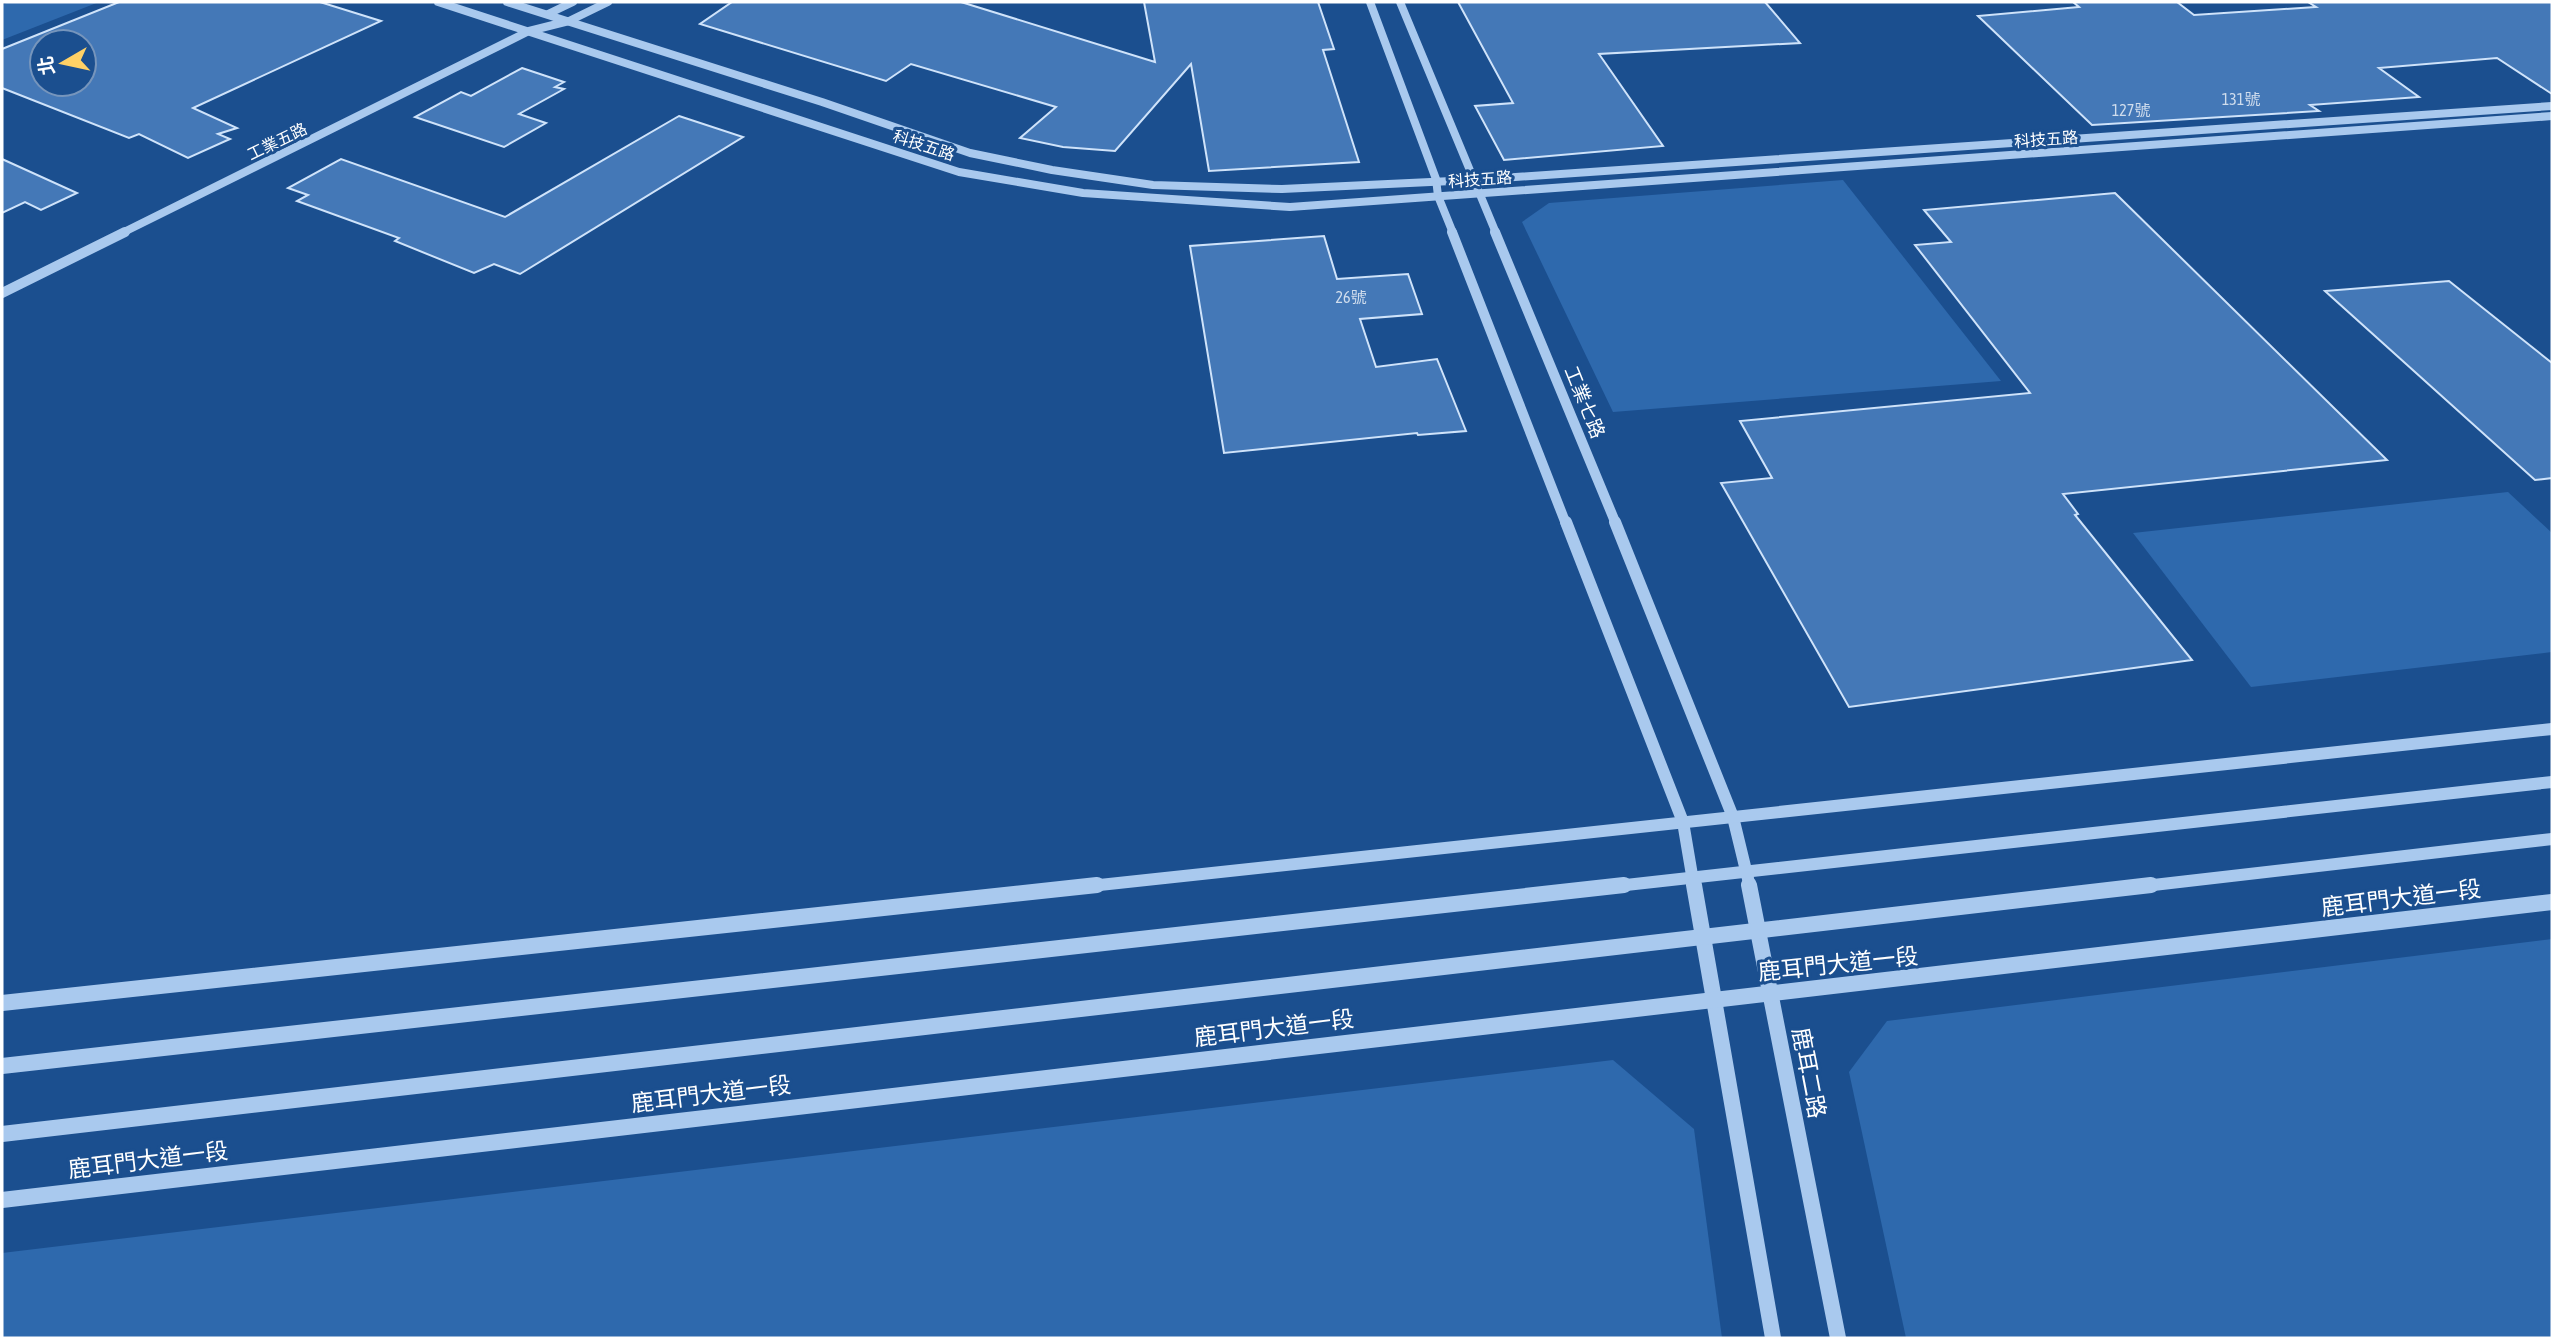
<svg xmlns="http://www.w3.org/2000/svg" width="2554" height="1340" font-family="'Asap Condensed','Noto Sans TC',sans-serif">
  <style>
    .green { fill: #2e69ad }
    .building { fill: #4478b7; stroke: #cfe3fa; stroke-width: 2; fill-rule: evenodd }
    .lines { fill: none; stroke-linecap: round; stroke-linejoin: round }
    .minor-far3 { stroke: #a9c9ee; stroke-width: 8 }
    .minor-far2 { stroke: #a9c9ee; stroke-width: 10 }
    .minor-far1 { stroke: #a9c9ee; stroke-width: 12 }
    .minor { stroke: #a9c9ee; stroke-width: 16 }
    .labels { text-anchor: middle; stroke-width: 6; stroke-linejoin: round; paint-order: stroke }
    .number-label { font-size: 16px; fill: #d0dded }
    .far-street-label { font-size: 16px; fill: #fff; stroke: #1b4f8f }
    .street-label { font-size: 19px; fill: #fff; stroke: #1b4f8f }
    .near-street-label { font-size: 23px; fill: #fff; stroke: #1b4f8f }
  </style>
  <rect width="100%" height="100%" fill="#1b4f8f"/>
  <g class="green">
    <polygon points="9,2 99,2 2,40 2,5"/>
    <polygon points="1843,180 2001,381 1613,412 1522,222 1549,203"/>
    <polygon points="2508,492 2552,533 2552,652 2251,687 2133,533"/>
    <polygon points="2552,939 2552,1338 1906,1338 1849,1072 1887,1021"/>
    <polygon points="1613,1060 1694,1129 1722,1338 2,1338 2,1253"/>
  </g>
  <g class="building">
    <path d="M119,2H320L381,21L193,108L237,128L218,134L230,139L188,158L139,134L129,138L2,88V49ZM42,42H84V84H42Z"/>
    <polygon points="732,2 961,2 1155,62 1144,2 1318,2 1334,49 1323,50 1359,162 1209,171 1191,64 1115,151 1063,147 1020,138 1056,107 911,64 886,81 700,24"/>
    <polygon points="1458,2 1765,2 1800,43 1599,54 1663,146 1504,160 1475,106 1513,103"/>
    <polygon points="2073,2 2177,2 2194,15 2316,7 2308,2 2552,2 2552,94 2497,58 2379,68 2419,97 2310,105 2319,111 2092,125 1978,16 2079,7"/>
    <polygon points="522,68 564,82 555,87 564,89 519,114 546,123 504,147 415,117 461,92 471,96"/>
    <polygon points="679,116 743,137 520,274 494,264 474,273 395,241 399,238 297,201 308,195 288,188 341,159 505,217"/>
    <polygon points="2,159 77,193 41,210 25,202 2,213"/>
    <polygon points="2115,193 2387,460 2063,494 2078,514 2075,515 2192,660 1849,707 1721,483 1772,478 1740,421 2030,393 1915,245 1951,242 1924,210"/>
    <polygon points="1324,236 1337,279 1408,274 1422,314 1360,319 1376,367 1437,359 1466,431 1418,435 1417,433 1224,453 1190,246"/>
    <polygon points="2449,281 2552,363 2552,478 2535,480 2325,291"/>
  </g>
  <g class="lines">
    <g class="minor-far3">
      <polyline points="438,2 959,172 1083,193 1290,207 2552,116"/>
      <polyline points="507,2 822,102 970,153 1052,170 1153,185 1282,189 1473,180 2552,106"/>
      <polyline points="1370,2 1436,179 1438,196 1453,233"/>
      <polyline points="1400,2 1496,233"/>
      <polyline points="548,14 573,2"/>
      <polyline points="122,233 529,31 569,21 608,2"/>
    </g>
    <g class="minor-far2">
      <polyline points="1452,232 1566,524"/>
      <polyline points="1495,232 1616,524"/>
      <polyline points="2,293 125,232"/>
    </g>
    <g class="minor-far1">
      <polyline points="1566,522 1683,822 1694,887"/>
      <polyline points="1615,522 1733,817 1750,887"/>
      <polyline points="1081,887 2552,729"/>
      <polyline points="1608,887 2552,782"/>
      <polyline points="2136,887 2552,839"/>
    </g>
    <g class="minor">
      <polyline points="1694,885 1773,1338"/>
      <polyline points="1749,885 1838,1338"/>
      <polyline points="2,1003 1097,885"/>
      <polyline points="2,1066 1624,885"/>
      <polyline points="2,1134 2151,885"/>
      <polyline points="2,1200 2552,902"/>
    </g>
  </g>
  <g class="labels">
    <g class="number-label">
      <text x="2241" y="105">131號</text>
      <text x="2131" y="116">127號</text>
      <text x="1351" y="303">26號</text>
    </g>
    <g class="far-street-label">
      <text transform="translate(2046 139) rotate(-4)" y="6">科技五路</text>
      <text transform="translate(277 141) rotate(-26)" y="6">工業五路</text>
      <text transform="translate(924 145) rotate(18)" y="6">科技五路</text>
      <text transform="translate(1480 179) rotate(-4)" y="6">科技五路</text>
    </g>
    <g class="street-label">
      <text transform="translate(1585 402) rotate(68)" y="7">工業七路</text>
    </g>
    <g class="near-street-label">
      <text transform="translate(2401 898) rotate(-7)" y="8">鹿耳門大道一段</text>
      <text transform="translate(1838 964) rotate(-6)" y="8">鹿耳門大道一段</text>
      <text transform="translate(1274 1028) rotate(-7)" y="8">鹿耳門大道一段</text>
      <text transform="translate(1809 1073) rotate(79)" y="8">鹿耳二路</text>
      <text transform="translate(711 1094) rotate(-7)" y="8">鹿耳門大道一段</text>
      <text transform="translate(148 1160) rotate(-7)" y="8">鹿耳門大道一段</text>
    </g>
  </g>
  <rect width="2554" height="1340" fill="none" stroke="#ffffff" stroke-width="7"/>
  <g transform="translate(63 63) rotate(261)"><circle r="33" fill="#1b4f8f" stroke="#7695bc" stroke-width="2"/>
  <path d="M0-5L12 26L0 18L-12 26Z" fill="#ffd166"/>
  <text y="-10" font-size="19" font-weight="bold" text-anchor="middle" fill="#ffffff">北</text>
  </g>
</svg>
